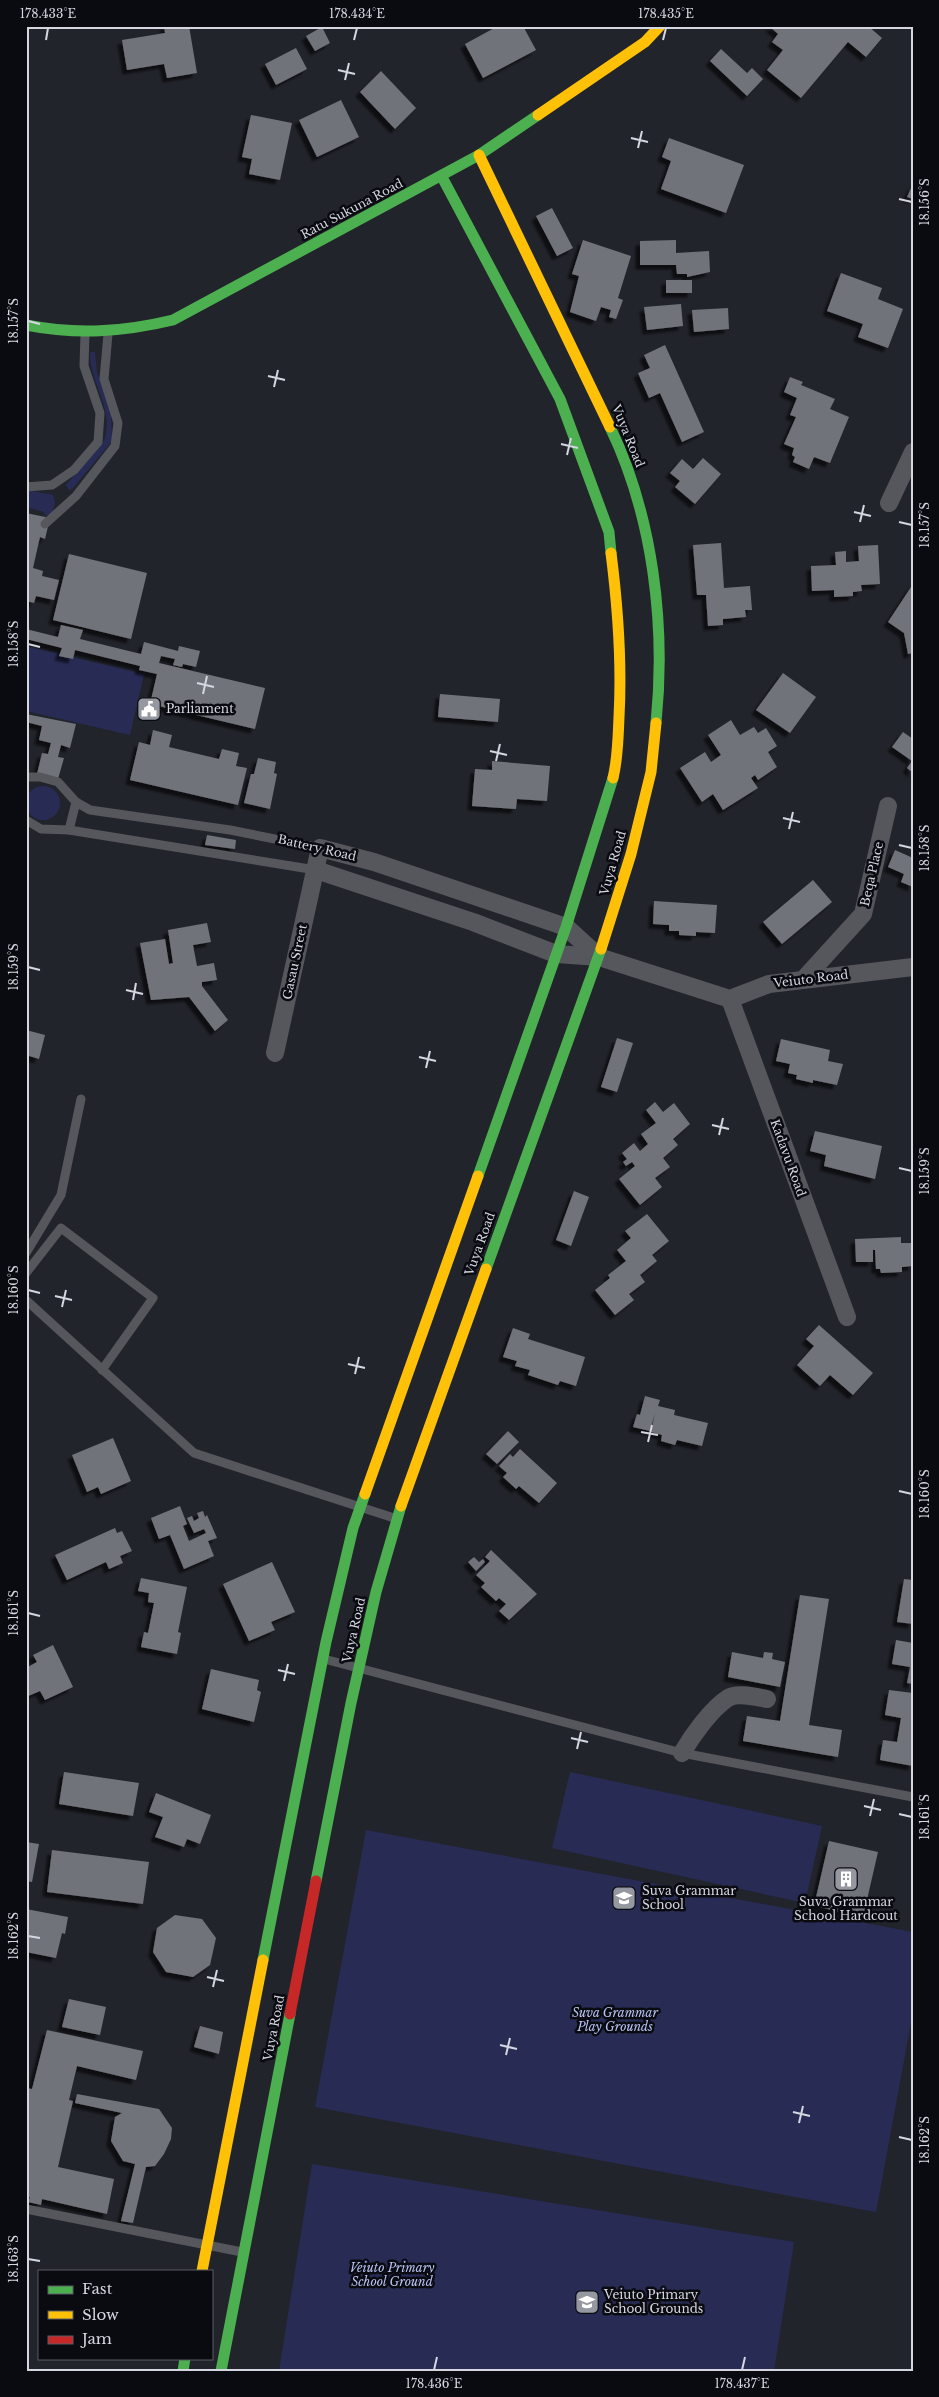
<svg xmlns="http://www.w3.org/2000/svg" width="939" height="2397" font-family="'Libre Baskerville',serif">
  <style>
    .green { fill: #282c55 }
    .building { fill: #71737a; filter: url(#shadow) }
    .lines { fill: none; stroke-linecap: round; stroke-linejoin: round }
    .lane { stroke: #55575d; stroke-width: 9 }
    .street { stroke: #55575d; stroke-width: 18 }
    .fast { stroke: #4caf50; stroke-width: 11 }
    .slow { stroke: #ffc107; stroke-width: 11 }
    .jam { stroke: #c62828; stroke-width: 11 }
    .ticks { fill: none; stroke: #d4d6e0; stroke-width: 2 }
    .labels { text-anchor: middle; stroke-width: 5; stroke-linejoin: round; paint-order: stroke }
    .street-label { font-size: 12px; fill: #d4d6e0; stroke: #0a0b11 }
    .poi-label { font-size: 12px; fill: #d4d6e0; stroke: #0a0b11; text-anchor: start }
    .park-label { font-size: 12px; font-style: italic; fill: #b9c2f4; stroke: #0a0b11 }
    .neatline { fill: none; stroke: #d4d6e0; stroke-width: 2 }
    .ticks-label { font-size: 12px; text-anchor: middle; fill: #d4d6e0 }
  </style>
  <defs>
    <filter id="shadow"><feDropShadow dx="-4.5" dy="4.5" stdDeviation="1" flood-color="#0009"/></filter>
  </defs>
  <rect width="100%" height="100%" fill="#22242b"/>
  <g class="green">
    <path d="M90,352H95L97,372L111,411L112,441L73,488L69,490L66,485C73,476 102,447 105,438C114,409 89,381 90,352Z"/>
    <polygon points="26,490 53,495 55,503 52,513 45,516 44,512 26,507"/>
    <polygon points="26,646 144,674 130,735 26,711"/>
    <circle cx="43" cy="803" r="17"/>
    <polygon points="570,1772 822,1826 805,1903 552,1848"/>
    <polygon points="366,1830 913,1932 913,2012 876,2212 315,2107"/>
    <polygon points="312,2164 794,2242 774,2371 279,2371"/>
  </g>
  <g class="building">
    <polygon points="164,26 189,26 197,73 167,78 164,64 127,70 122,40 165,33"/>
    <polygon points="498,26 523,26 536,50 483,78 465,44"/>
    <polygon points="769,26 868,26 882,38 866,57 848,42 801,98 767,70 783,50 772,42 778,34"/>
    <polygon points="322,27 330,43 315,51 306,36"/>
    <polygon points="296,48 307,69 276,85 265,64"/>
    <polygon points="721,49 747,73 752,68 763,79 747,96 710,61"/>
    <polygon points="381,71 416,108 395,129 360,92"/>
    <polygon points="341,100 359,137 317,157 299,120"/>
    <polygon points="251,115 292,123 280,180 249,174 252,159 242,157"/>
    <polygon points="669,138 744,165 726,213 661,189 671,161 662,157"/>
    <polygon points="913,184 913,199 907,197"/>
    <polygon points="552,208 573,248 557,256 536,216"/>
    <polygon points="583,240 631,256 618,298 623,300 616,319 609,317 611,310 601,307 596,321 570,312 579,276 572,274"/>
    <polygon points="676,240 676,253 709,251 710,272 687,277 687,274 677,274 676,265 640,265 640,241"/>
    <polygon points="841,273 882,288 878,299 903,309 888,348 858,337 863,324 827,311"/>
    <rect x="666" y="280" width="26" height="13"/>
    <polygon points="681,304 683,326 647,330 644,307"/>
    <polygon points="728,308 729,329 694,332 692,310"/>
    <polygon points="665,345 704,432 682,442 660,393 649,398 638,373 650,368 644,355"/>
    <polygon points="790,377 803,382 801,385 835,399 830,409 849,417 830,463 814,457 809,469 793,462 795,457 792,455 794,448 784,444 796,417 790,415 797,398 784,392"/>
    <polygon points="703,458 721,474 695,504 675,487 680,481 670,473 682,459 693,469"/>
    <polygon points="26,513 50,518 45,539 40,537 33,568 43,571 42,576 59,580 54,600 36,596 34,603 26,601 26,543 28,535 26,535"/>
    <polygon points="721,543 724,588 750,586 752,610 745,610 746,617 723,619 723,625 708,626 706,595 697,595 693,545"/>
    <polygon points="878,545 880,584 861,585 862,591 853,592 853,596 834,597 834,590 812,591 811,566 836,565 835,552 846,551 846,562 859,561 858,546"/>
    <polygon points="69,554 147,573 131,639 53,620"/>
    <polygon points="913,584 913,653 908,654 904,633 888,622"/>
    <polygon points="61,625 83,630 80,639 141,654 144,642 178,651 179,646 200,651 196,667 183,664 182,667 173,665 175,659 161,656 159,663 265,688 255,729 150,704 157,674 139,670 140,666 75,650 73,659 59,656 62,648 26,639 26,629 58,637"/>
    <polygon points="783,673 816,697 790,733 756,710"/>
    <polygon points="440,694 500,699 498,722 438,717"/>
    <polygon points="26,714 76,724 70,748 61,745 58,757 64,758 58,779 37,774 42,753 48,754 51,743 39,740 42,726 26,722"/>
    <polygon points="731,720 740,735 754,727 758,733 766,728 777,746 768,752 777,767 758,780 755,775 751,778 758,788 723,810 713,794 702,802 680,768 705,752 711,762 721,755 708,735"/>
    <polygon points="153,730 172,735 169,747 219,759 222,749 239,753 236,766 247,768 238,805 130,780 139,742 150,745"/>
    <polygon points="903,732 913,739 913,773 907,768 912,761 892,747"/>
    <polygon points="258,758 276,762 274,773 277,774 270,809 244,803 251,774 254,774"/>
    <polygon points="492,761 550,766 547,801 517,799 516,809 472,806 475,769 492,770"/>
    <polygon points="207,835 236,840 235,849 205,845"/>
    <polygon points="895,850 913,858 913,887 901,882 904,874 888,867"/>
    <polygon points="813,880 832,902 782,944 763,922"/>
    <polygon points="654,901 717,905 715,933 696,932 696,936 679,935 679,931 669,931 669,925 653,924"/>
    <polygon points="207,923 211,942 193,945 197,966 214,963 217,980 202,982 202,986 228,1020 215,1031 189,997 151,1000 140,943 165,939 169,964 173,963 168,930"/>
    <polygon points="26,1030 45,1035 39,1059 26,1055"/>
    <polygon points="617,1038 633,1043 617,1092 601,1087"/>
    <polygon points="781,1039 830,1050 828,1061 843,1064 837,1085 813,1080 813,1083 796,1079 797,1075 788,1073 790,1064 776,1061"/>
    <polygon points="655,1102 663,1112 674,1103 690,1124 673,1139 678,1145 663,1158 670,1167 655,1178 662,1187 640,1205 619,1179 635,1166 632,1162 626,1166 623,1162 627,1159 622,1153 634,1143 640,1151 648,1144 641,1134 656,1123 646,1110"/>
    <polygon points="815,1131 882,1146 875,1179 824,1166 826,1155 810,1151"/>
    <polygon points="574,1191 589,1197 571,1246 556,1240"/>
    <polygon points="647,1214 669,1241 652,1255 657,1261 640,1275 645,1282 629,1294 634,1300 615,1315 595,1290 610,1278 608,1275 626,1261 617,1250 631,1238 625,1231"/>
    <polygon points="901,1237 901,1243 913,1243 913,1266 902,1267 902,1272 881,1273 880,1269 876,1269 875,1250 873,1250 873,1262 856,1262 855,1239"/>
    <polygon points="819,1325 873,1373 853,1395 830,1375 820,1386 797,1365 814,1346 806,1339"/>
    <polygon points="513,1328 530,1334 528,1339 585,1357 576,1386 560,1381 558,1385 528,1375 530,1370 515,1366 517,1361 503,1357"/>
    <polygon points="645,1396 660,1400 658,1406 675,1410 674,1415 708,1423 702,1446 677,1440 675,1445 661,1441 662,1435 651,1432 655,1413 650,1431 633,1427 637,1414 640,1415"/>
    <polygon points="508,1431 519,1442 497,1464 486,1454"/>
    <polygon points="113,1438 131,1481 101,1494 98,1487 87,1492 72,1455"/>
    <polygon points="520,1449 557,1483 539,1503 519,1486 516,1489 503,1477 507,1473 499,1466 510,1454 513,1457"/>
    <polygon points="180,1506 187,1524 183,1526 189,1541 206,1533 204,1529 194,1533 187,1518 192,1516 194,1521 199,1518 197,1513 203,1511 205,1517 207,1515 217,1538 208,1541 214,1556 184,1569 170,1535 159,1539 151,1518"/>
    <polygon points="115,1528 117,1533 122,1531 132,1551 120,1556 123,1563 109,1569 106,1562 67,1580 55,1555"/>
    <polygon points="491,1550 537,1594 509,1620 499,1611 506,1604 499,1598 496,1601 481,1587 485,1583 476,1575 490,1561 485,1557"/>
    <polygon points="474,1557 479,1562 483,1559 485,1562 476,1571 468,1562"/>
    <polygon points="272,1562 295,1612 271,1622 275,1630 249,1641 223,1584"/>
    <polygon points="141,1578 187,1587 178,1632 181,1633 177,1654 141,1647 144,1632 148,1633 154,1603 148,1602 149,1593 138,1591"/>
    <polygon points="904,1579 913,1580 913,1624 897,1622"/>
    <polygon points="800,1595 829,1599 809,1725 842,1730 838,1757 743,1741 747,1716 780,1721"/>
    <polygon points="896,1640 913,1643 913,1684 907,1683 910,1667 892,1664"/>
    <polygon points="53,1645 73,1687 45,1700 40,1691 26,1697 26,1668 37,1662 33,1655"/>
    <polygon points="732,1652 763,1658 764,1652 773,1653 772,1659 785,1662 780,1687 728,1677"/>
    <polygon points="211,1669 259,1680 257,1690 261,1692 254,1722 202,1709"/>
    <polygon points="889,1690 913,1693 913,1766 880,1760 883,1740 897,1742 901,1718 885,1715"/>
    <polygon points="64,1772 139,1783 133,1816 59,1804"/>
    <polygon points="156,1793 211,1815 200,1844 187,1839 184,1847 155,1837 163,1817 149,1812"/>
    <polygon points="829,1841 878,1852 863,1917 814,1906"/>
    <polygon points="26,1842 39,1844 32,1882 26,1881"/>
    <polygon points="52,1850 149,1862 143,1904 47,1892"/>
    <polygon points="26,1909 68,1917 65,1934 62,1933 56,1958 26,1952"/>
    <polygon points="175,1915 202,1919 216,1938 210,1965 193,1977 166,1972 153,1952 157,1928"/>
    <polygon points="69,1999 106,2007 100,2035 62,2027"/>
    <polygon points="200,2026 223,2032 219,2054 194,2047"/>
    <polygon points="47,2030 143,2051 136,2080 77,2066 69,2100 73,2101 58,2167 114,2179 107,2214 42,2199 41,2205 28,2202 30,2197 26,2197 26,2088 32,2089"/>
    <polygon points="77,2094 159,2109 172,2128 171,2139 164,2154 155,2166 146,2167 133,2223 121,2221 135,2164 123,2161 111,2141 115,2117 122,2113 75,2103"/>
  </g>
  <g class="lines">
    <g class="lane">
      <polyline points="26,487 52,485 74,470 98,442 100,413 84,366 85,334"/>
      <polyline points="45,524 76,496 115,446 118,423 104,379 108,334"/>
      <polyline points="26,777 40,777 58,782 76,802 90,810 230,830 320,848"/>
      <polyline points="26,820 41,829 69,830 316,870"/>
      <polyline points="69,830 76,802"/>
      <polyline points="26,1253 61,1195 81,1099"/>
      <polyline points="26,1273 61,1228 153,1298 102,1370"/>
      <polyline points="26,1300 194,1453 394,1518"/>
      <polyline points="324,1659 682,1753 913,1797"/>
      <polyline points="26,2209 242,2252"/>
    </g>
    <g class="street">
      <polyline points="889,503 913,452"/>
      <polyline points="316,870 473,922 556,954 599,957 730,999 769,984 913,967"/>
      <polyline points="803,980 863,914 888,806"/>
      <polyline points="730,999 847,1317"/>
      <polyline points="275,1053 320,848 374,862 566,927 599,957"/>
      <path d="M682,1753C692,1736 711,1709 728,1698C738,1692 756,1697 767,1699"/>
    </g>
    <g class="fast">
      <polyline points="442,177 560,399 609,532 611,553"/>
      <path d="M26,325C77,335 123,332 173,320L479,155L538,115"/>
      <path d="M610,427C653,516 666,625 656,723"/>
      <polyline points="478,1176 566,927 613,778"/>
      <polyline points="486,1269 601,949"/>
      <polyline points="316,1881 351,1703 376,1592 401,1506"/>
      <polyline points="263,1960 326,1642 353,1528 365,1494"/>
      <polyline points="183,2371 185,2358"/>
      <polyline points="221,2371 290,2014"/>
    </g>
    <g class="slow">
      <polyline points="538,115 645,42 660,26"/>
      <polyline points="479,155 610,427"/>
      <path d="M611,553C618,608 622,662 619,717C618,738 618,758 613,778"/>
      <polyline points="601,949 631,854 651,772 656,723"/>
      <polyline points="365,1494 478,1176"/>
      <polyline points="401,1506 486,1269"/>
      <polyline points="202,2271 263,1960"/>
    </g>
    <polyline class="jam" points="290,2014 316,1881"/>
  </g>
  <path class="ticks" d="M46,40L48,28M354,40L357,28M663,40L666,28M338,70L355,74M345,80L349,63M631,138L648,142M638,148L642,131M899,199L912,202M28,321L40,324M268,376L285,380M274,387L278,370M561,444L578,448M567,455L571,438M854,512L871,516M860,522L864,505M899,522L912,525M28,644L40,647M197,683L214,687M203,694L207,676M490,751L507,755M496,761L500,744M783,818L800,822M789,829L793,812M899,845L912,848M28,967L40,970M126,990L143,994M133,1000L136,983M419,1057L436,1061M426,1068L430,1051M712,1125L729,1129M719,1135L723,1118M899,1168L912,1171M28,1290L40,1293M55,1296L72,1300M62,1307L66,1290M348,1364L365,1368M355,1374L359,1357M641,1432L658,1435M648,1442L652,1425M899,1491L912,1494M28,1613L40,1616M278,1670L295,1674M284,1681L288,1664M571,1738L588,1742M577,1749L581,1732M864,1806L881,1810M899,1814L912,1817M870,1816L874,1799M28,1936L40,1938M207,1977L224,1981M213,1987L217,1970M500,2045L517,2049M506,2055L510,2038M793,2112L810,2116M799,2123L803,2106M899,2137L912,2140M28,2259L40,2261M434,2370L437,2357M742,2370L745,2357"/>
  <defs>
    <g id="civic-square" transform="scale(1.25)"><rect x="-9" y="-9" width="18" height="18" rx="4" fill="#9698a1" stroke="#0a0b11"/><path d="M-.6-6.5H3V-4.5H.6V-3L4-1V1h2V6H-6V1h2V-1L-.6-3ZM-1.2 2.5V6h2.4V2.5Z" fill="#fff"/></g>
    <g id="building-square" transform="scale(1.25)"><rect x="-9" y="-9" width="18" height="18" rx="4" fill="#9698a1" stroke="#0a0b11"/><path d="M-4-6H4V6H1V3H-1V6H-4ZM-2.5-4.3h1.7v1.8h-1.7ZM.8-4.3h1.7v1.8H.8ZM-2.5-1h1.7V.8h-1.7ZM.8-1h1.7V.8H.8Z" fill="#fff"/></g>
    <g id="school-square" transform="scale(1.25)"><rect x="-9" y="-9" width="18" height="18" rx="4" fill="#9698a1" stroke="#0a0b11"/><path d="M0-5L7-2L0 1L-7-2ZM-4 1L0 2.5L4 1V4Q0 6-4 4Z" fill="#fff"/></g>
  </defs>
  <g fill-rule="evenodd">
    <use href="#civic-square" x="149" y="709"/>
    <use href="#building-square" x="846" y="1879"/>
    <use href="#school-square" x="624" y="1898"/>
    <use href="#school-square" x="587" y="2302"/>
  </g>
  <g class="labels">
    <g class="street-label">
      <text transform="translate(352 209) rotate(-28)" y="4">Ratu Sukuna Road</text>
      <text transform="translate(628 436) rotate(68)" y="4">Vuya Road</text>
      <text transform="translate(317 848) rotate(13)" y="4">Battery Road</text>
      <text transform="translate(613 863) rotate(-74)" y="4">Vuya Road</text>
      <text transform="translate(872 874) rotate(-77)" y="4">Beqa Place</text>
      <text transform="translate(295 962) rotate(-78)" y="4">Gasau Street</text>
      <text transform="translate(811 979) rotate(-7)" y="4">Veiuto Road</text>
      <text transform="translate(788 1158) rotate(70)" y="4">Kadavu Road</text>
      <text transform="translate(480 1244) rotate(-70)" y="4">Vuya Road</text>
      <text transform="translate(354 1630) rotate(-77)" y="4">Vuya Road</text>
      <text transform="translate(274 2028) rotate(-79)" y="4">Vuya Road</text>
    </g>
    <g class="poi-label">
      <text x="166" y="713">Parliament</text>
      <text x="642" y="1895">Suva Grammar<tspan x="642" dy="14">School</tspan></text>
      <text x="846" y="1906" text-anchor="middle">Suva Grammar<tspan x="846" dy="14">School Hardcout</tspan></text>
      <text x="604" y="2299">Veiuto Primary<tspan x="604" dy="14">School Grounds</tspan></text>
    </g>
    <g class="park-label">
      <text x="615" y="2017">Suva Grammar<tspan x="615" dy="14">Play Grounds</tspan></text>
      <text x="392" y="2272">Veiuto Primary<tspan x="392" dy="14">School Ground</tspan></text>
    </g>
  </g>
  <rect width="939" height="2397" fill="none" stroke="#0a0b11" stroke-width="55"/>
  <rect x="38" y="2270" width="175" height="90" fill="#0a0b11" stroke="#5b5c64"/>
  <rect x="48" y="2286" width="25" height="8" fill="#4caf50" stroke="#5b5c64"/>
  <text x="82" y="2294" font-size="15" fill="#d4d6e0">Fast</text>
  <rect x="48" y="2311" width="25" height="8" fill="#ffc107" stroke="#5b5c64"/>
  <text x="82" y="2320" font-size="15" fill="#d4d6e0">Slow</text>
  <rect x="48" y="2336" width="25" height="8" fill="#c62828" stroke="#5b5c64"/>
  <text x="82" y="2344" font-size="15" fill="#d4d6e0">Jam</text>
  <rect x="28" y="28" width="884" height="2342" class="neatline"/>
  <g class="ticks-label">
    <text x="48" y="18">178.433°E</text>
    <text x="357" y="18">178.434°E</text>
    <text x="666" y="18">178.435°E</text>
    <text transform="translate(925 202) rotate(-90)" y="4">18.156°S</text>
    <text transform="translate(14 321) rotate(-90)" y="4">18.157°S</text>
    <text transform="translate(925 525) rotate(-90)" y="4">18.157°S</text>
    <text transform="translate(14 644) rotate(-90)" y="4">18.158°S</text>
    <text transform="translate(925 848) rotate(-90)" y="4">18.158°S</text>
    <text transform="translate(14 967) rotate(-90)" y="4">18.159°S</text>
    <text transform="translate(925 1171) rotate(-90)" y="4">18.159°S</text>
    <text transform="translate(14 1290) rotate(-90)" y="4">18.160°S</text>
    <text transform="translate(925 1494) rotate(-90)" y="4">18.160°S</text>
    <text transform="translate(14 1613) rotate(-90)" y="4">18.161°S</text>
    <text transform="translate(925 1817) rotate(-90)" y="4">18.161°S</text>
    <text transform="translate(14 1936) rotate(-90)" y="4">18.162°S</text>
    <text transform="translate(925 2140) rotate(-90)" y="4">18.162°S</text>
    <text transform="translate(14 2259) rotate(-90)" y="4">18.163°S</text>
    <text x="434" y="2388">178.436°E</text>
    <text x="742" y="2388">178.437°E</text>
  </g>
</svg>
